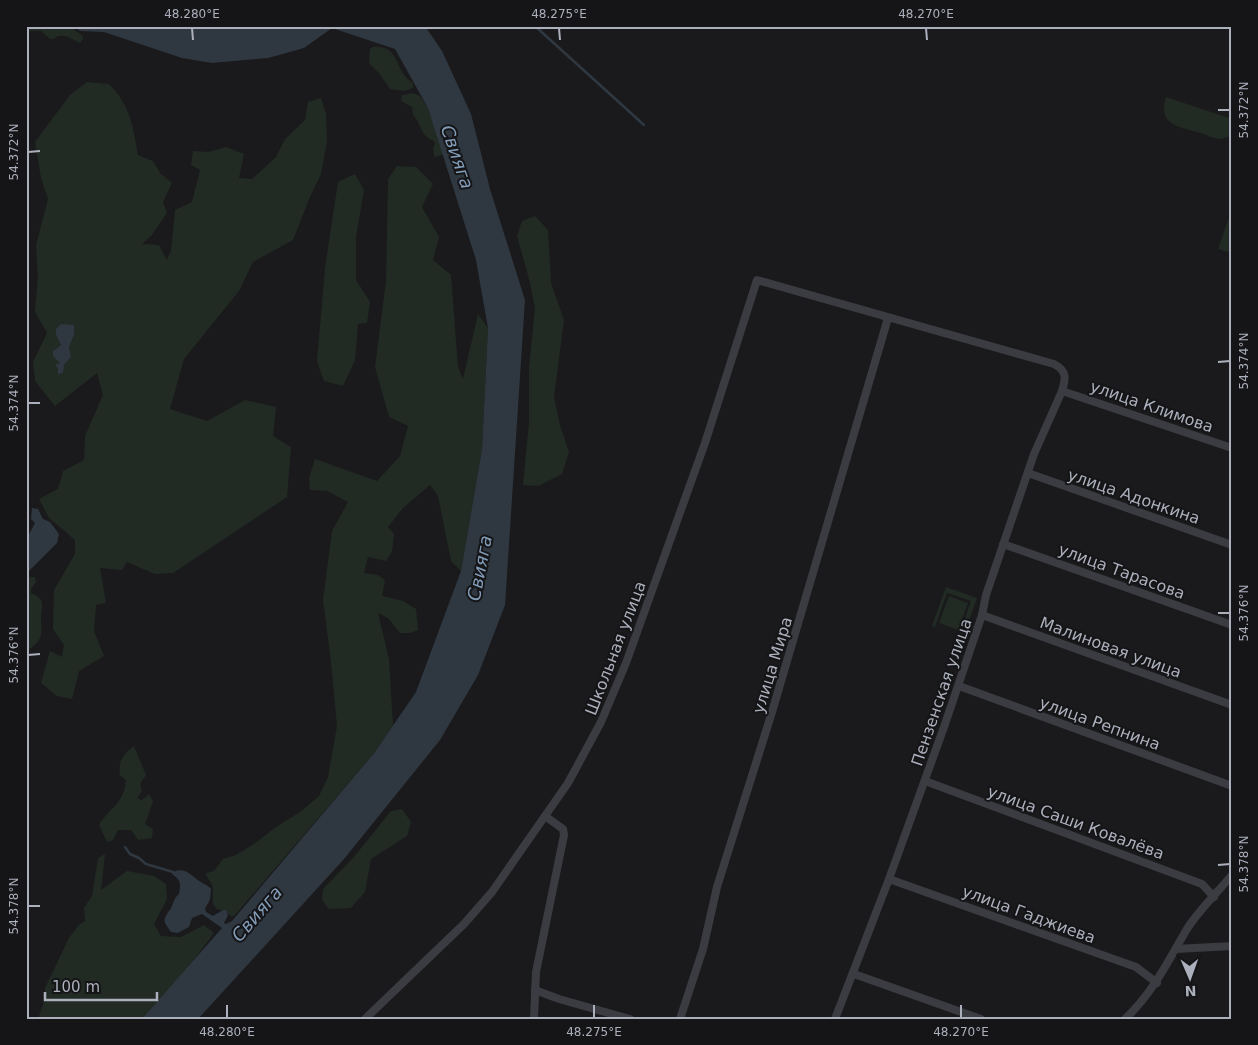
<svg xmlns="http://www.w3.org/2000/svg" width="1258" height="1045" font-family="'DejaVu Sans',sans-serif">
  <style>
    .green { fill: #212b23; fill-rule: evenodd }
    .water { fill: #2f3841 }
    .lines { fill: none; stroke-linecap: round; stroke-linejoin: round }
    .stream { stroke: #2f3841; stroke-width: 2.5 }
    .street { stroke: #3b3b42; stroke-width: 8 }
    .ticks { fill: none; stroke: #acb0bc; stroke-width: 2 }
    .labels { text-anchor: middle; stroke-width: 4; stroke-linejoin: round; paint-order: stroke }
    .street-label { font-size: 16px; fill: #acb0bc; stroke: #151517 }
    .water-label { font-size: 18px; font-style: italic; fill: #829cb8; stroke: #151517 }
    .neatline { fill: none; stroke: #acb0bc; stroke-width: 2 }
    .ticks-label { font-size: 12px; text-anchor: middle; fill: #acb0bc }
  </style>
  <rect width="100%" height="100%" fill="#1a1a1c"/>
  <g class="green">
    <polygon points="26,26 69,26 83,36 83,39 80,43 66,36 58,36 53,39 50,39 41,31 26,31"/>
    <path d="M373,47C395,45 395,61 404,75C407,79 411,81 413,84V88L405,91L390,89L379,73L369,63L370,49Z"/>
    <path d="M87,82L109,84C130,105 133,126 138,155L153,161L160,173L172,183L163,202L167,213L151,236L142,244L159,245L167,260L171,251L175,210L192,202L200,170L191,165L193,151L208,152L226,147L244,154L239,178L252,179L276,157L285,139L305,120L308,102L321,98L326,114L327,141L321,174L310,197L293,240L253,262L239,291L184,359L170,409L207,421L245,400L276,407L273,436L291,447L287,497L173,573L155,574L127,562L122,570L100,568L106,603L96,605L94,631L104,656L79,671L72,699L57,696L41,683L50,651L62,657L64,645L53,629L54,590L75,554V540L49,518L39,499L58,489L63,471L84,460L85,436L103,395L97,373L55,406L35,381L33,362L47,333L35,312L38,276L36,245L48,199L41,178L35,142L70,95ZM74,325V335L69,347L71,357L64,365L58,377V368L56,365L60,363L53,351L61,345L56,335Z"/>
    <path d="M413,93L420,96L436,120L444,154L436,157L434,156L433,148L435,144L434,141C419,135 422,123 413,115L412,107L403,102L401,100L402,95Z"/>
    <path d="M1166,97L1232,119V137C1227,136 1224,139 1220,139C1215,139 1206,135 1201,133C1180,127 1157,126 1166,97Z"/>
    <path d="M397,166L416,167L433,184L422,207L439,237L433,260L451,275L458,367L463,379L478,314L488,328L482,449L461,571L451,561L438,496L430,485L403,508L388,527L394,534L392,552L386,561L368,557L364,573L378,575L385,580L382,596L403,601L416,609L418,630L410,633H400L388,618L378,613L389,659L393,726L375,752L235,915L232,917L225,911L217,909L213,904C212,898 214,890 212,885C210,880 207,879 206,873L214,871L223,859L236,855L254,844L276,827L300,812L319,796L328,777L337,726L331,662L323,600L332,531L348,502L327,491L310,490L309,478L315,459L377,481L400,456L408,426L389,417L375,367L386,281L388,179Z"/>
    <polygon points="355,174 364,190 356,237 356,280 370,302 367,323 358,324 355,360 343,386 324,381 317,361 325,268 338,182"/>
    <polygon points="1232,209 1232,253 1218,249"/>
    <polygon points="535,216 548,230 551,283 564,320 554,397 560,425 569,452 562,474 538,486 523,485 529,422 529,367 535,308 529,279 517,236 522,221"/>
    <path d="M30,577H35L36,582L31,589V593C47,600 41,605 41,619C41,626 43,631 40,638C37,644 31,648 26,652V582Z"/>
    <polygon points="946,587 977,598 963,637 959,636 971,601 947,593 935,627 932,626"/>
    <polygon points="949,596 968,603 958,630 939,623"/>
    <path d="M134,746L146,775L140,784L142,791L137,798L142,800L149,794L153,801L145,824L153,829L152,838L138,840L131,830H118L113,840L107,842L99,825C109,808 124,804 126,780L120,775C118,761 123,754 134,746Z"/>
    <polygon points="402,809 411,822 407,836 371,859 365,892 351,908 329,909 322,900 323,889 354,857 391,811"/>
    <polygon points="105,854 101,890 127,871 154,876 166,884 167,899 154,924 161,936 181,937 204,925 214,933 150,1019 38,1019 45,999 45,988 69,938 79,925 85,921 84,908 92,896 98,858"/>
  </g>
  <g class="water">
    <path d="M75,26H425L442,51L471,114L490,189L525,300L505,605L478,675L440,740L344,859L198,1019H142L222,928L202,914L192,918L189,927L178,933L171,932C162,920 163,920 171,908C174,902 174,898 179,894C181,884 181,880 172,874L173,872C186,866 191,876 201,882C205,885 208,885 211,889C210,899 211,900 205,908L206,912L213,916L223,910H226L228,915L224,923L226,924L232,921L375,752L416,692L461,571L482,449L488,328L476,260L428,108L395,49L332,28L304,48L268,58L212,63L182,58L104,32L80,31Z"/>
    <polygon points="61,324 74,325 74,335 69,347 71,357 64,365 63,373 59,374 58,379 58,368 55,365 60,363 53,356 53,351 61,345 56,335 56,329"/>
    <polygon points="32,508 38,509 43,519 50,522 59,534 57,543 26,574 26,540 35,523 31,519"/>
  </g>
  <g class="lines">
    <g class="stream">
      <polyline points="535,26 644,125"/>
      <polyline points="125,847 130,854 139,858 146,864 173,872"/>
    </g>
    <g class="street">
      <polyline points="1062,391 1232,448"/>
      <polyline points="1028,473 1232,545"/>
      <polyline points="1003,544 1232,625"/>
      <polyline points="982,615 1232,705"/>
      <polyline points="959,686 1232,786"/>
      <polyline points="925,781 1202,884 1214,897"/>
      <polyline points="889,879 1136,967 1157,983"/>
      <polyline points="1176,949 1232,946"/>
      <polyline points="854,974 981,1019"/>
      <polyline points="535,990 559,999 630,1019"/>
      <path d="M365,1019L464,924L492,892L568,783L601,722L626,663L705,443L757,280L1054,364C1067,371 1066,378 1062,391L1034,454L986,595L982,615L944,727L889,879L835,1019"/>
      <polyline points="534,1019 536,972 564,835 563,829 545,816"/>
      <polyline points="680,1019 703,949 717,887 772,712 888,318"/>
      <path d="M1125,1019C1153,993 1168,961 1187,929C1199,910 1217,893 1232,875"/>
    </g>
  </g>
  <path class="ticks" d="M192,28L193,40M559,28L560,40M926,28L927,40M1218,110H1230M28,152L40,151M1218,362L1230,361M28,403H40M1218,613H1230M28,655L40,654M1218,865L1230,864M28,906H40M227,1005V1018M594,1005V1018M961,1005V1018"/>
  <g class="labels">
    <g class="street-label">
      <text transform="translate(1152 406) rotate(19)" y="6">улица Климова</text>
      <text transform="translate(1134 496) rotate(19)" y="6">улица Адонкина</text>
      <text transform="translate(1122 571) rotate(20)" y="6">улица Тарасова</text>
      <text transform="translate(1111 647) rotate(20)" y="6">Малиновая улица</text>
      <text transform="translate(615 648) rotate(-69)" y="6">Школьная улица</text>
      <text transform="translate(772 665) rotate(-73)" y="6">улица Мира</text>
      <text transform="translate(941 692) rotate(-71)" y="6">Пензенская улица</text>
      <text transform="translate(1100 723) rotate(20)" y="6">улица Репнина</text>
      <text transform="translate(1076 822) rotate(20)" y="6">улица Саши Ковалёва</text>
      <text transform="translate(1029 914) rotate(20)" y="6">улица Гаджиева</text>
    </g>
    <g class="water-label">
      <text transform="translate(457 157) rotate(71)" y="6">Свияга</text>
      <text transform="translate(480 568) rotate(-79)" y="6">Свияга</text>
      <text transform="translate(257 914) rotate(-49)" y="6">Свияга</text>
    </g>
  </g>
  <rect width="1258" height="1045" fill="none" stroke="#151517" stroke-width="55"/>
  <g transform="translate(1190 978) rotate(178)" stroke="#151517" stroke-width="4" paint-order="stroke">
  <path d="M0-4L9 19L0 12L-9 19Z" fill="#acb0bc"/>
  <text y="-8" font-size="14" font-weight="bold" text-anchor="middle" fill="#acb0bc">N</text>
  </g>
  <path d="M45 992v8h112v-8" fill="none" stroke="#acb0bc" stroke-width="2.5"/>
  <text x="52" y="992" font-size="15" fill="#acb0bc" stroke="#151517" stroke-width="4" paint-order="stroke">100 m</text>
  <rect x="28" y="28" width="1202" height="990" class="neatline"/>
  <g class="ticks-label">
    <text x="192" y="18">48.280°E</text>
    <text x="559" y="18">48.275°E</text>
    <text x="926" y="18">48.270°E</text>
    <text transform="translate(1244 110) rotate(-90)" y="4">54.372°N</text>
    <text transform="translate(14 152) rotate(-90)" y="4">54.372°N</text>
    <text transform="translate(1244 361) rotate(-90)" y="4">54.374°N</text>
    <text transform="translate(14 403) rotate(-90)" y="4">54.374°N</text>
    <text transform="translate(1244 613) rotate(-90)" y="4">54.376°N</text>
    <text transform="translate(14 655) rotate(-90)" y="4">54.376°N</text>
    <text transform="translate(1244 864) rotate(-90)" y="4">54.378°N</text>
    <text transform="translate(14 906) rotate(-90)" y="4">54.378°N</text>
    <text x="227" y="1036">48.280°E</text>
    <text x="594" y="1036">48.275°E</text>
    <text x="961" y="1036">48.270°E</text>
  </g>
</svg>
